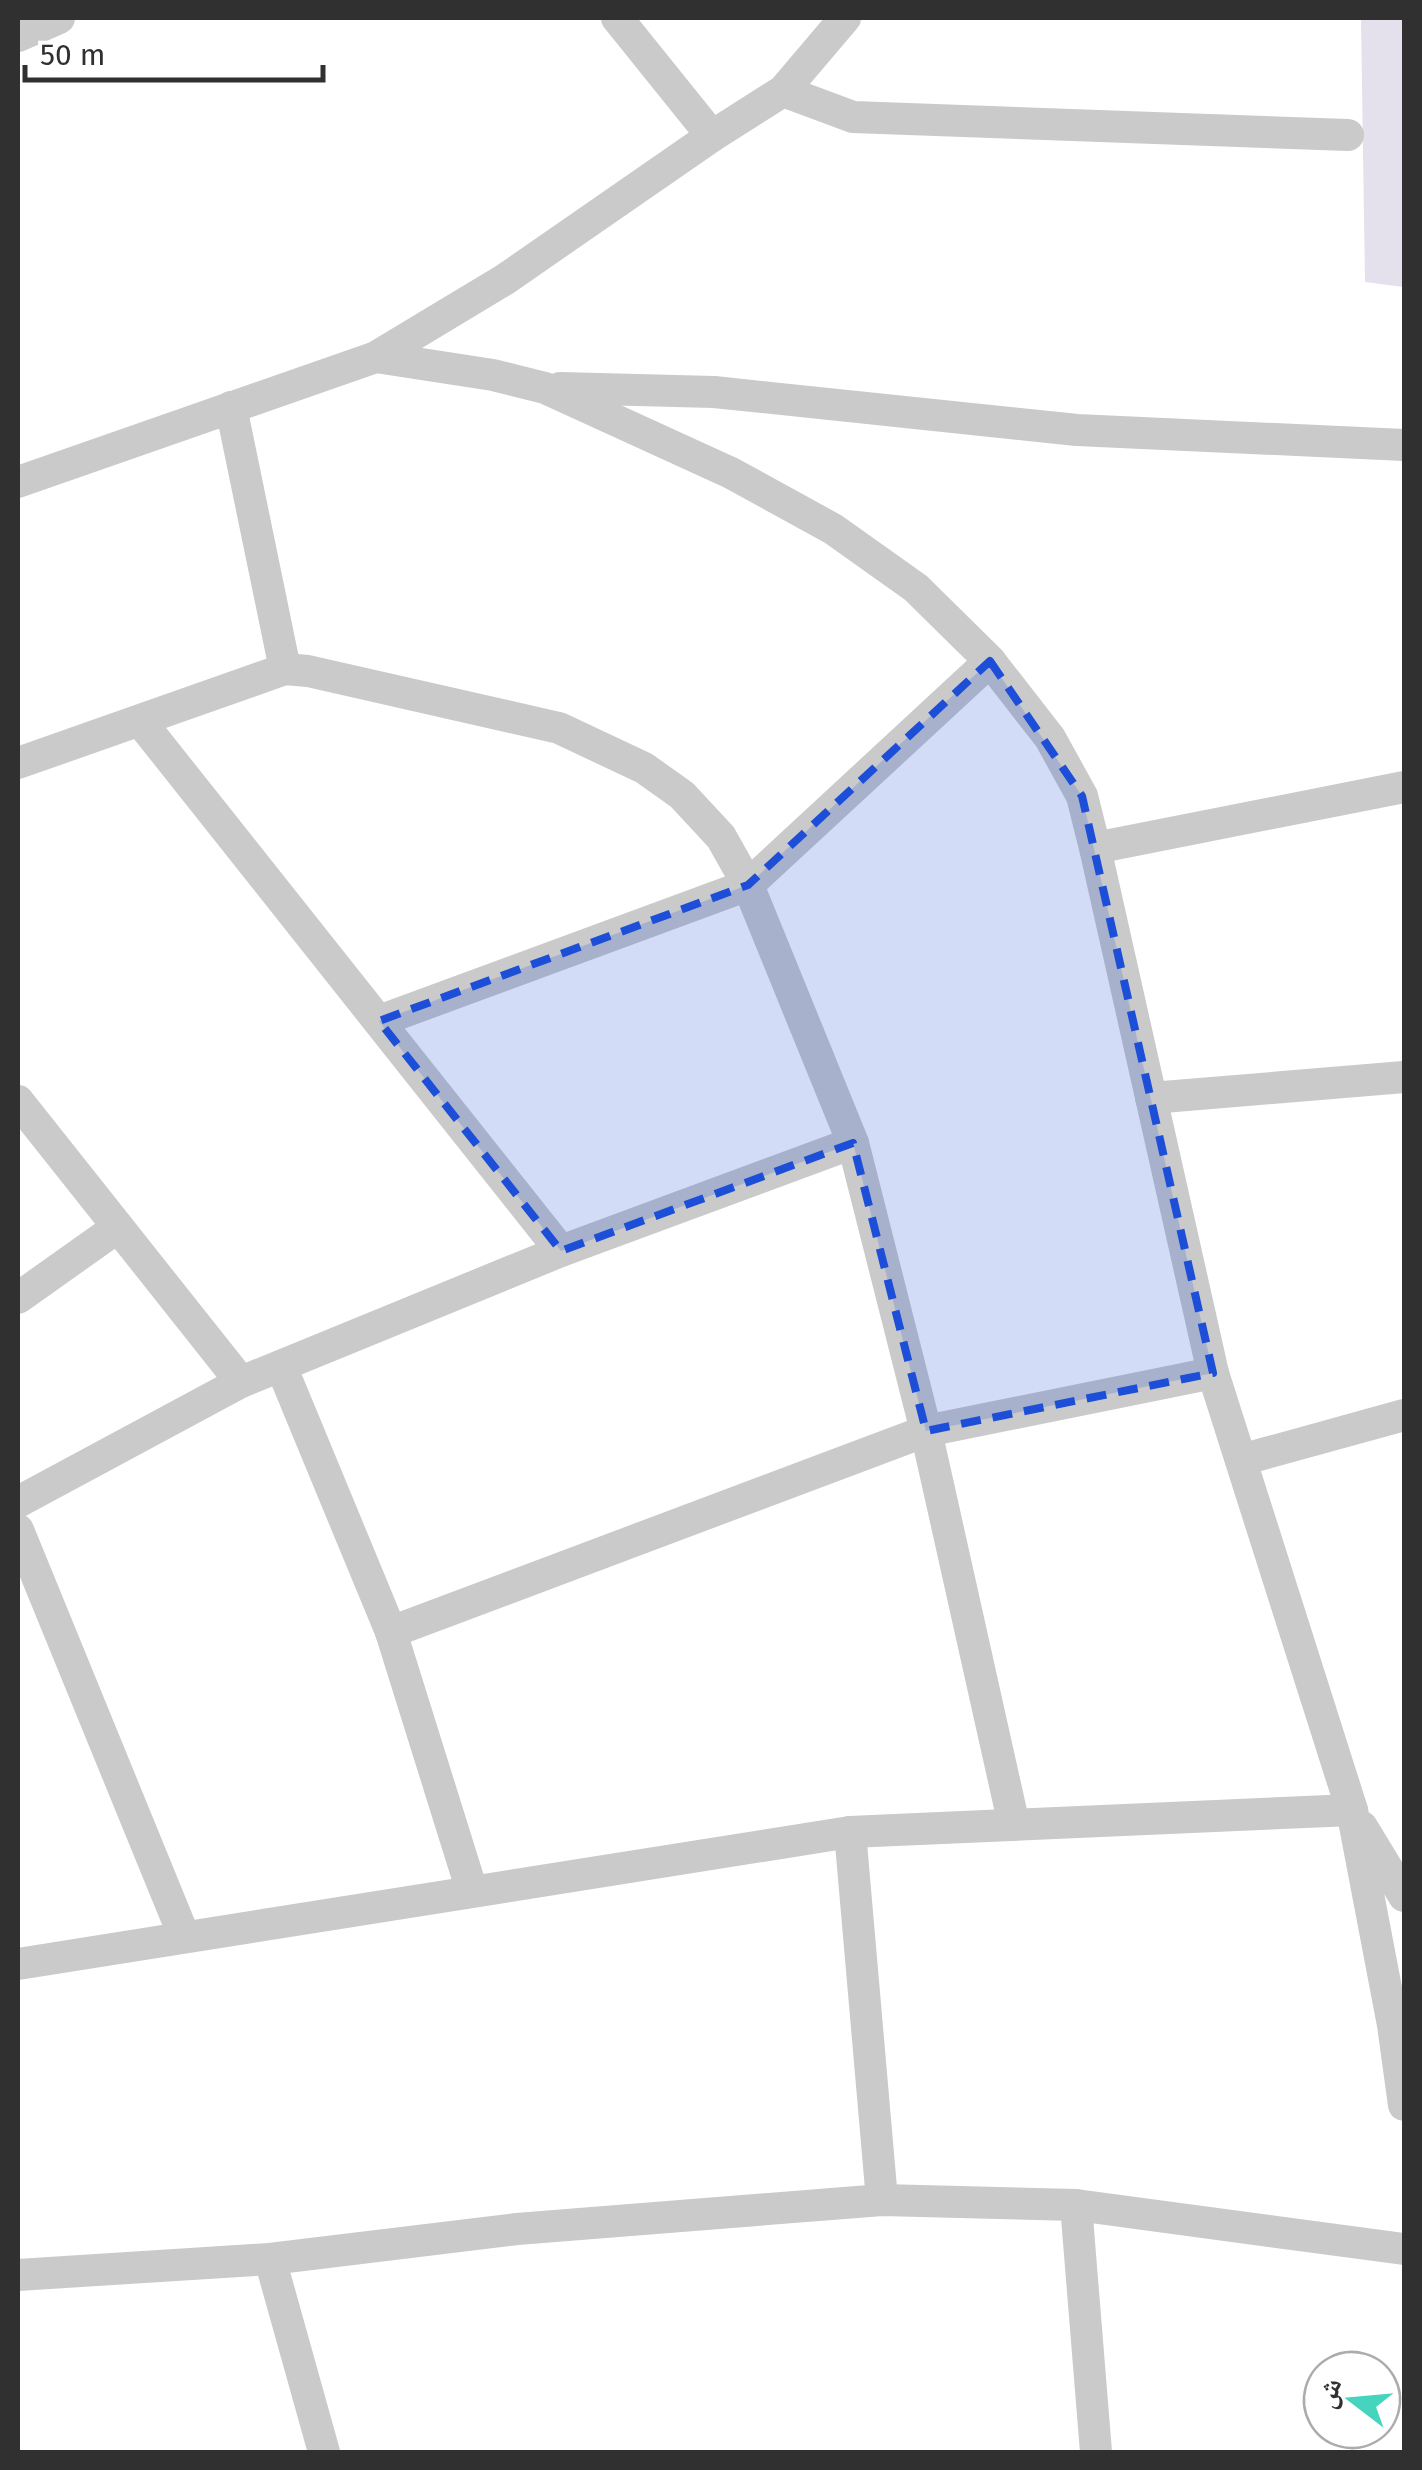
<svg xmlns="http://www.w3.org/2000/svg" width="1422" height="2470" font-family="'Fira Sans','Noto Naskh Arabic',sans-serif">
  <style>
    .green { fill: #e4e0ec }
    .lines { fill: none; stroke-linecap: round; stroke-linejoin: round }
    .minor { stroke: #cacaca; stroke-width: 32 }
    .marked { fill: #1d4ed8; fill-opacity: 0.2; stroke: #1d4ed8; stroke-width: 8; stroke-dasharray: 20 12; stroke-linejoin: round }
  </style>
  <rect width="100%" height="100%" fill="#fff"/>
  <polygon class="green" points="1361,18 1404,18 1404,287 1365,282"/>
  <g class="lines">
    <g class="minor">
      <polyline points="617,18 712,136"/>
      <polyline points="18,36 59,18"/>
      <polyline points="783,91 853,117 1348,135"/>
      <polyline points="376,357 493,375 545,388 731,473 833,529 916,588 990,661 1050,738 1082,796 1095,848 1213,1373 1352,1810 1393,2025 1404,2105"/>
      <polyline points="560,388 714,392 1077,430 1404,445"/>
      <polyline points="231,407 285,669"/>
      <polyline points="18,482 376,357 504,280 712,136 783,91 845,18"/>
      <polyline points="141,722 561,1251"/>
      <polyline points="18,763 285,669 308,671 559,728 644,768 682,795 721,837 748,885 853,1143 561,1251 241,1382 18,1502"/>
      <polyline points="1095,848 1404,787"/>
      <polyline points="379,1021 748,885 990,661"/>
      <polyline points="1151,1098 1404,1077"/>
      <polyline points="18,1101 241,1382"/>
      <polyline points="853,1143 926,1431 1014,1825"/>
      <polyline points="18,1298 118,1227"/>
      <polyline points="281,1366 391,1632 472,1891"/>
      <polyline points="1241,1460 1404,1415"/>
      <polyline points="18,1530 184,1936"/>
      <polyline points="391,1632 926,1431 1213,1373"/>
      <polyline points="1362,1827 1404,1896"/>
      <polyline points="850,1832 882,2200"/>
      <polyline points="18,1964 850,1832 1352,1810"/>
      <polyline points="1076,2205 1096,2452"/>
      <polyline points="270,2259 324,2452"/>
      <polyline points="18,2275 270,2259 517,2229 882,2200 1076,2205 1404,2249"/>
    </g>
  </g>
  <path class="marked" d="M990,661L1082,796L1213,1373L926,1431L853,1143L561,1251L379,1021L748,885Z"/>
  <rect width="1422" height="2470" fill="none" stroke="#303030" stroke-width="40"/>
  <g transform="translate(1352 2400) rotate(286)"><circle r="48" fill="#ffffff" stroke="#acacac" stroke-width="2.5"/>
  <path d="M0-8L18 38L0 25L-18 38Z" fill="#45d5be"/>
  <text y="-15" font-size="28" font-weight="bold" text-anchor="middle" fill="#303030">ش</text>
  </g>
  <path d="M25 65v15h298v-15" fill="none" stroke="#303030" stroke-width="5"/>
  <text x="40" y="65" font-size="30" fill="#303030" stroke="#ffffff" stroke-width="8" paint-order="stroke">50 m</text>
</svg>
